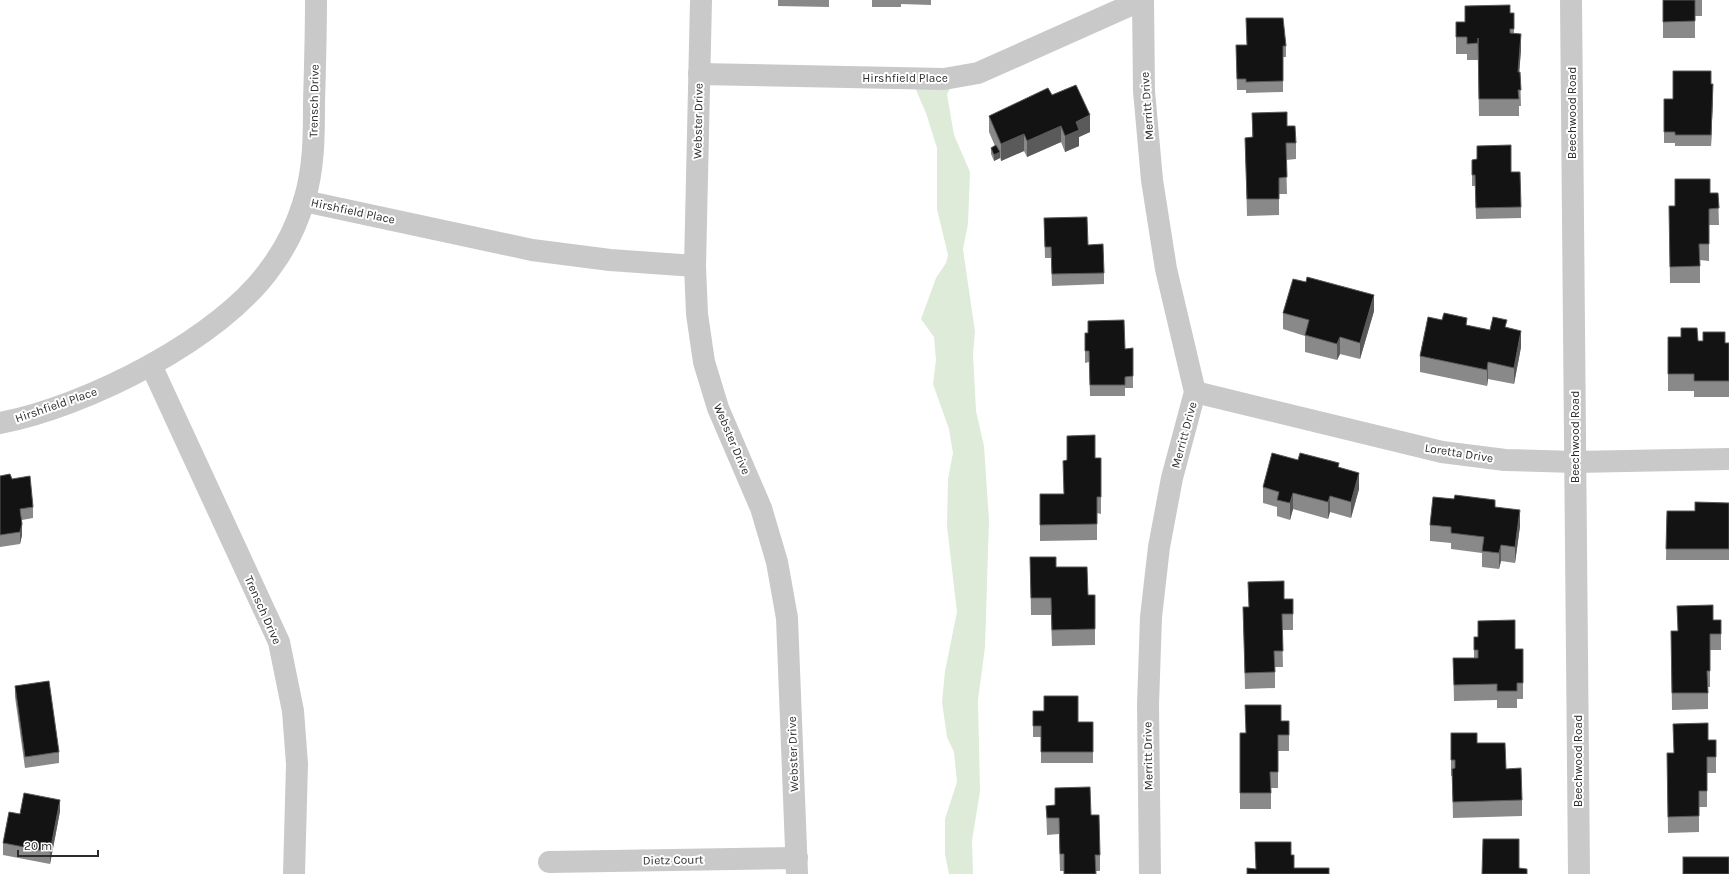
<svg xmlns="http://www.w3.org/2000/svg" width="1729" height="874" font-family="Karla,sans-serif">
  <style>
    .green { fill: #deebd8 }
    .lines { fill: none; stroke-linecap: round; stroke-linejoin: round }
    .minor { stroke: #c9c9c9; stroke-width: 22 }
    .wall { fill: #898989 }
    .shaded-wall { fill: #5a5a5a }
    .building { fill: #131313; stroke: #5a5a5a }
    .labels { text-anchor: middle; stroke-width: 4; stroke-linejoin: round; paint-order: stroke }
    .street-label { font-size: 12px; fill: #2c2c2c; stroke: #fff }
  </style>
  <rect width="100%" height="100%" fill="#fff"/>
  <polygon class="green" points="957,77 947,94 954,135 970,172 968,224 963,249 975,332 973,354 976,411 984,446 989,520 985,647 978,700 980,791 972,841 973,874 949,874 945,854 945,819 957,782 954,752 947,737 942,702 945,671 957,612 947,526 948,479 953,453 949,429 933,384 936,360 934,337 921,319 936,278 946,263 948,255 937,209 937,148 926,113 913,83"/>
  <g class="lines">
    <g class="minor">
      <polyline points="701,0 695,266 697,314 704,362 718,408 761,508 777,562 787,618 797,874"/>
      <polyline points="1143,0 1144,91 1152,180 1166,269 1195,392 1172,478 1159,547 1151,617 1148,705 1150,874"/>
      <polyline points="1571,0 1579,874"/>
      <polyline points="699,74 944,79 978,73 1142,0"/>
      <polyline points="304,201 532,250 610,260 695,266"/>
      <polyline points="151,365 279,642 293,711 297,764 294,874"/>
      <polyline points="1195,392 1442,452 1505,460 1575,462 1729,459"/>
      <path d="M0,423C85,407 222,339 272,266C286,247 297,224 304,201C314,169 314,136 314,103C315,68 316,34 316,0"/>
      <polyline points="549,862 797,858"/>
    </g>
  </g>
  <g class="wall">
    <polygon points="778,0 829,0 829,7 778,6"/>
    <polygon points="872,0 931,0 931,5 901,4 901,7 872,7"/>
    <polygon points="1663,0 1702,0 1702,16 1695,16 1695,38 1663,38"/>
    <polygon points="1510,13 1514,13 1514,34 1521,50 1519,72 1520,72 1521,106 1519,106 1519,116 1479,116 1478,54 1478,60 1467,60 1467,54 1456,54 1456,22 1465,22"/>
    <polygon points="1236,45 1286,46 1286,57 1283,57 1283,92 1246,93 1246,90 1237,90"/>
    <polygon points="1711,84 1713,95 1711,146 1675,146 1675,143 1664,143 1664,99 1673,99"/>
    <polygon points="1052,95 1090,132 1079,137 1079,146 1065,152 1061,142 1027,157 1024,151 1001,161 1000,157 1000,158 994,161 991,154 991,148 995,146 989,132 989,116"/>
    <polygon points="1252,113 1287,126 1296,143 1296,159 1286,160 1287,194 1279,194 1279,215 1247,216 1245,138 1252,137"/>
    <polygon points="1472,160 1511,172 1521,207 1521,218 1476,219 1475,186 1472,186"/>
    <polygon points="1710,193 1718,193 1719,225 1709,225 1709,261 1700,260 1700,283 1670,283 1669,206 1675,206"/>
    <polygon points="1044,218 1088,245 1104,273 1104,284 1052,286 1051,258 1045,258"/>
    <polygon points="1374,311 1360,359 1340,354 1337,360 1305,352 1305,336 1283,329 1283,313"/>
    <polygon points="1442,320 1490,330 1507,327 1521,347 1514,384 1488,379 1487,386 1420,372 1420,356"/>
    <polygon points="1085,333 1125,349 1133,348 1133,388 1125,388 1125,396 1090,396 1089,362 1085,363"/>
    <polygon points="1668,337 1698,341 1729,343 1729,397 1694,397 1694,391 1668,391"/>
    <polygon points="1095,458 1101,497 1101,514 1097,513 1097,540 1040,541 1040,494 1064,494"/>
    <polygon points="1298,460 1339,467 1359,489 1351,518 1330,512 1328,519 1293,509 1290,520 1277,516 1277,507 1263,503 1263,487"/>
    <polygon points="0,476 33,507 33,518 22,520 22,535 20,544 0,547"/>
    <polygon points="1495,507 1520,526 1515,563 1501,561 1499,569 1482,567 1482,553 1451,549 1451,543 1430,541 1430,525"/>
    <polygon points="1667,511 1729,512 1729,560 1666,560"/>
    <polygon points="1030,557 1056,567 1088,595 1095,595 1095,645 1052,646 1051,615 1031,615"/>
    <polygon points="1284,599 1293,599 1293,630 1282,630 1283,667 1275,667 1275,688 1245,689 1243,607 1248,607"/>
    <polygon points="1713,620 1721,620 1721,650 1710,650 1710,687 1708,687 1708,709 1672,710 1671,631 1677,631"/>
    <polygon points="1474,637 1515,649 1523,649 1523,699 1517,699 1517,708 1497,708 1497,700 1454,701 1453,658 1474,658"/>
    <polygon points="15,686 59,752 59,763 25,768 15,697"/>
    <polygon points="1033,711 1078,722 1093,722 1093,763 1041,763 1041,737 1033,737"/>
    <polygon points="1281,721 1289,721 1289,751 1278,751 1278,788 1271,788 1271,809 1240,809 1240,733 1245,733"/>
    <polygon points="1451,733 1477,743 1506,769 1522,800 1522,816 1453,818 1452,776 1451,776"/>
    <polygon points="1708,740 1716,740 1716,773 1707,773 1707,807 1699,807 1699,832 1668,833 1667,753 1673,753"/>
    <polygon points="1046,806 1091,815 1100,855 1100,871 1060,871 1059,834 1047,835"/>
    <polygon points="60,811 50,864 3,855 3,843 20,814"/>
  </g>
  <g class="shaded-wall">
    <polygon points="1521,34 1521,50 1518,88 1518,72"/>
    <polygon points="1713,84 1713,95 1711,146 1711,135"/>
    <polygon points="1090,115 1090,132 1079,137 1079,146 1065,152 1065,136 1076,122"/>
    <polygon points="1061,126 1061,142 1027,157 1027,141"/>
    <polygon points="1024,134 1024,151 1001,161 1001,144"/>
    <polygon points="1000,152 1000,158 994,161 994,155"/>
    <polygon points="1374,295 1374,311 1360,359 1360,343"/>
    <polygon points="1521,331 1521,347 1514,384 1514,368"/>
    <polygon points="1340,337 1340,354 1337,360 1337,344"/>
    <polygon points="1488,362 1488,379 1487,386 1487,370"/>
    <polygon points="1359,473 1359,489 1351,518 1351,502"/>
    <polygon points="1293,493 1293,509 1290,520 1290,503"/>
    <polygon points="1330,496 1330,512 1328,519 1328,502"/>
    <polygon points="1520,510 1520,526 1515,563 1515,547"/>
    <polygon points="22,524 22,535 20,544 20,532"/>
    <polygon points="1501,545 1501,561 1499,569 1499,553"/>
    <polygon points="60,800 60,811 50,864 50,852"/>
  </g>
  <g class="building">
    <polygon points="1663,0 1695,0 1695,21 1663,22"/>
    <polygon points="1510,5 1510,13 1514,13 1514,29 1510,29 1510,33 1521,34 1518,72 1520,72 1521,90 1518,90 1519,99 1479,99 1478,38 1478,43 1467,44 1467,37 1456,37 1456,22 1465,22 1465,6"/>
    <polygon points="1246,18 1283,18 1286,46 1283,46 1283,81 1246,82 1246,79 1237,79 1236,45 1247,45"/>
    <polygon points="1673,71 1711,71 1711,84 1713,84 1711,135 1675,135 1675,132 1664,132 1664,99 1673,99"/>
    <polygon points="1076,85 1090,115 1076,122 1079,130 1065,136 1061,126 1027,141 1024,134 1001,144 989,116 1048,88 1052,95"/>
    <polygon points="1287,112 1287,126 1295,126 1296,143 1286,143 1287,177 1279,178 1279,199 1247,199 1245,138 1253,137 1252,113"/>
    <polygon points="996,145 1000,152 994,155 991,148"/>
    <polygon points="1511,145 1511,172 1520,172 1521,207 1476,208 1475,175 1472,175 1472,160 1477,159 1477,146"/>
    <polygon points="1675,179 1710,179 1710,193 1718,193 1719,208 1709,209 1709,244 1699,244 1700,266 1670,267 1669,206 1675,206"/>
    <polygon points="1087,217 1088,245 1103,244 1104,273 1052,274 1051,247 1045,247 1044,218"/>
    <polygon points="1307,277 1374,295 1360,343 1340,337 1337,344 1305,335 1309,320 1283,313 1293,279 1306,282"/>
    <polygon points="1444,313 1467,318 1466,325 1490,330 1493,317 1507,320 1505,327 1521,331 1514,368 1488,362 1487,370 1420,356 1428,317 1442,320"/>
    <polygon points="1124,320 1125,349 1133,348 1133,376 1125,377 1125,385 1090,385 1089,351 1085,351 1085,333 1088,333 1088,321"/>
    <polygon points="1681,328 1697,328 1698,341 1703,341 1703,332 1725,332 1725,343 1729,343 1729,381 1694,381 1694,374 1668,374 1668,337 1681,337"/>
    <polygon points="1095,435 1095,458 1101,458 1101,497 1097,497 1097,524 1040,525 1040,494 1064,494 1063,461 1067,460 1067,436"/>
    <polygon points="1272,453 1298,460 1300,453 1339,463 1338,467 1359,473 1351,502 1330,496 1328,502 1293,493 1290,503 1277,500 1279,492 1263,487"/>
    <polygon points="10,474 12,479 30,476 33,507 20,509 22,524 20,532 0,535 0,476"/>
    <polygon points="1455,495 1495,500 1495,507 1520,510 1515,547 1501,545 1499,553 1482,551 1484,537 1451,533 1451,527 1430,525 1433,497 1454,499"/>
    <polygon points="1695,502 1729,503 1729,549 1666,549 1667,511 1695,511"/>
    <polygon points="1030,557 1056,557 1056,567 1087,567 1088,595 1095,595 1095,629 1052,630 1051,598 1031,598"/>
    <polygon points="1284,581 1284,599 1293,599 1293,614 1282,614 1283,651 1274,651 1275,672 1245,673 1243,607 1249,607 1248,582"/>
    <polygon points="1713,605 1713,620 1721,620 1721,634 1710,634 1710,671 1707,671 1708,693 1672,693 1671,631 1678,631 1677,606"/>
    <polygon points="1515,620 1515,649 1523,649 1523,683 1517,683 1517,691 1497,691 1497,684 1454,685 1453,658 1478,658 1478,650 1474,650 1474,637 1478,637 1478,621"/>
    <polygon points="49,681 59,752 25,757 15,686"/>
    <polygon points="1044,696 1078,696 1078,722 1093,722 1093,752 1041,752 1041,726 1033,726 1033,711 1044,711"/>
    <polygon points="1245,705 1281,705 1281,721 1289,721 1289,735 1278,735 1278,772 1270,772 1271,793 1240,793 1240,733 1246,733"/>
    <polygon points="1708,723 1708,740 1716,740 1716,757 1707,757 1707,791 1699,791 1699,816 1668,817 1667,753 1674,753 1673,724"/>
    <polygon points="1451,733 1477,733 1477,743 1505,743 1506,769 1521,768 1522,800 1453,802 1452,769 1455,768 1455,760 1451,760"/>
    <polygon points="1090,787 1091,815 1099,815 1100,855 1095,855 1096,874 1064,874 1064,854 1060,854 1059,818 1047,818 1046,806 1055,805 1055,788"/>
    <polygon points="24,793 60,800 50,852 3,843 9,812 20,814"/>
    <polygon points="1483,839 1519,839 1519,868 1527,869 1527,874 1482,874"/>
    <polygon points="1255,842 1291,842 1291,855 1294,855 1294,868 1329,868 1329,874 1247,874 1247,868 1256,869"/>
    <rect x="1683" y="857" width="46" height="17"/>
  </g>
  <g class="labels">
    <g class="street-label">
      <text x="905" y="82">Hirshfield Place</text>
      <text transform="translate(314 101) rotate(-89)" y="4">Trensch Drive</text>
      <text transform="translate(1147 106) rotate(-94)" y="4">Merritt Drive</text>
      <text transform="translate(1572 113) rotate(-90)" y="4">Beechwood Road</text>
      <text transform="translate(698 121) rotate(-89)" y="4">Webster Drive</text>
      <text transform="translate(353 211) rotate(12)" y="4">Hirshfield Place</text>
      <text transform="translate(56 405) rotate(-19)" y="4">Hirshfield Place</text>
      <text transform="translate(1184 435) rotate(-75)" y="4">Merritt Drive</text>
      <text transform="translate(1575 437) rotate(-90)" y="4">Beechwood Road</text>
      <text transform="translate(732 439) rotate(67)" y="4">Webster Drive</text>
      <text transform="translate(1459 453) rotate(9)" y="4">Loretta Drive</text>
      <text transform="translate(263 610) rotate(66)" y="4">Trensch Drive</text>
      <text transform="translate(793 754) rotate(-92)" y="4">Webster Drive</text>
      <text transform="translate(1148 756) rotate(-91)" y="4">Merritt Drive</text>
      <text transform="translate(1578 761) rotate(-90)" y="4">Beechwood Road</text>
      <text transform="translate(673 860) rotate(-1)" y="4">Dietz Court</text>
    </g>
  </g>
  <path d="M18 850v6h80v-6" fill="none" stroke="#2c2c2c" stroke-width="2"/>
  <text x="24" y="850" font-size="12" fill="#2c2c2c" stroke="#ffffff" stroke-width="3" paint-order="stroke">20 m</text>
</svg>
